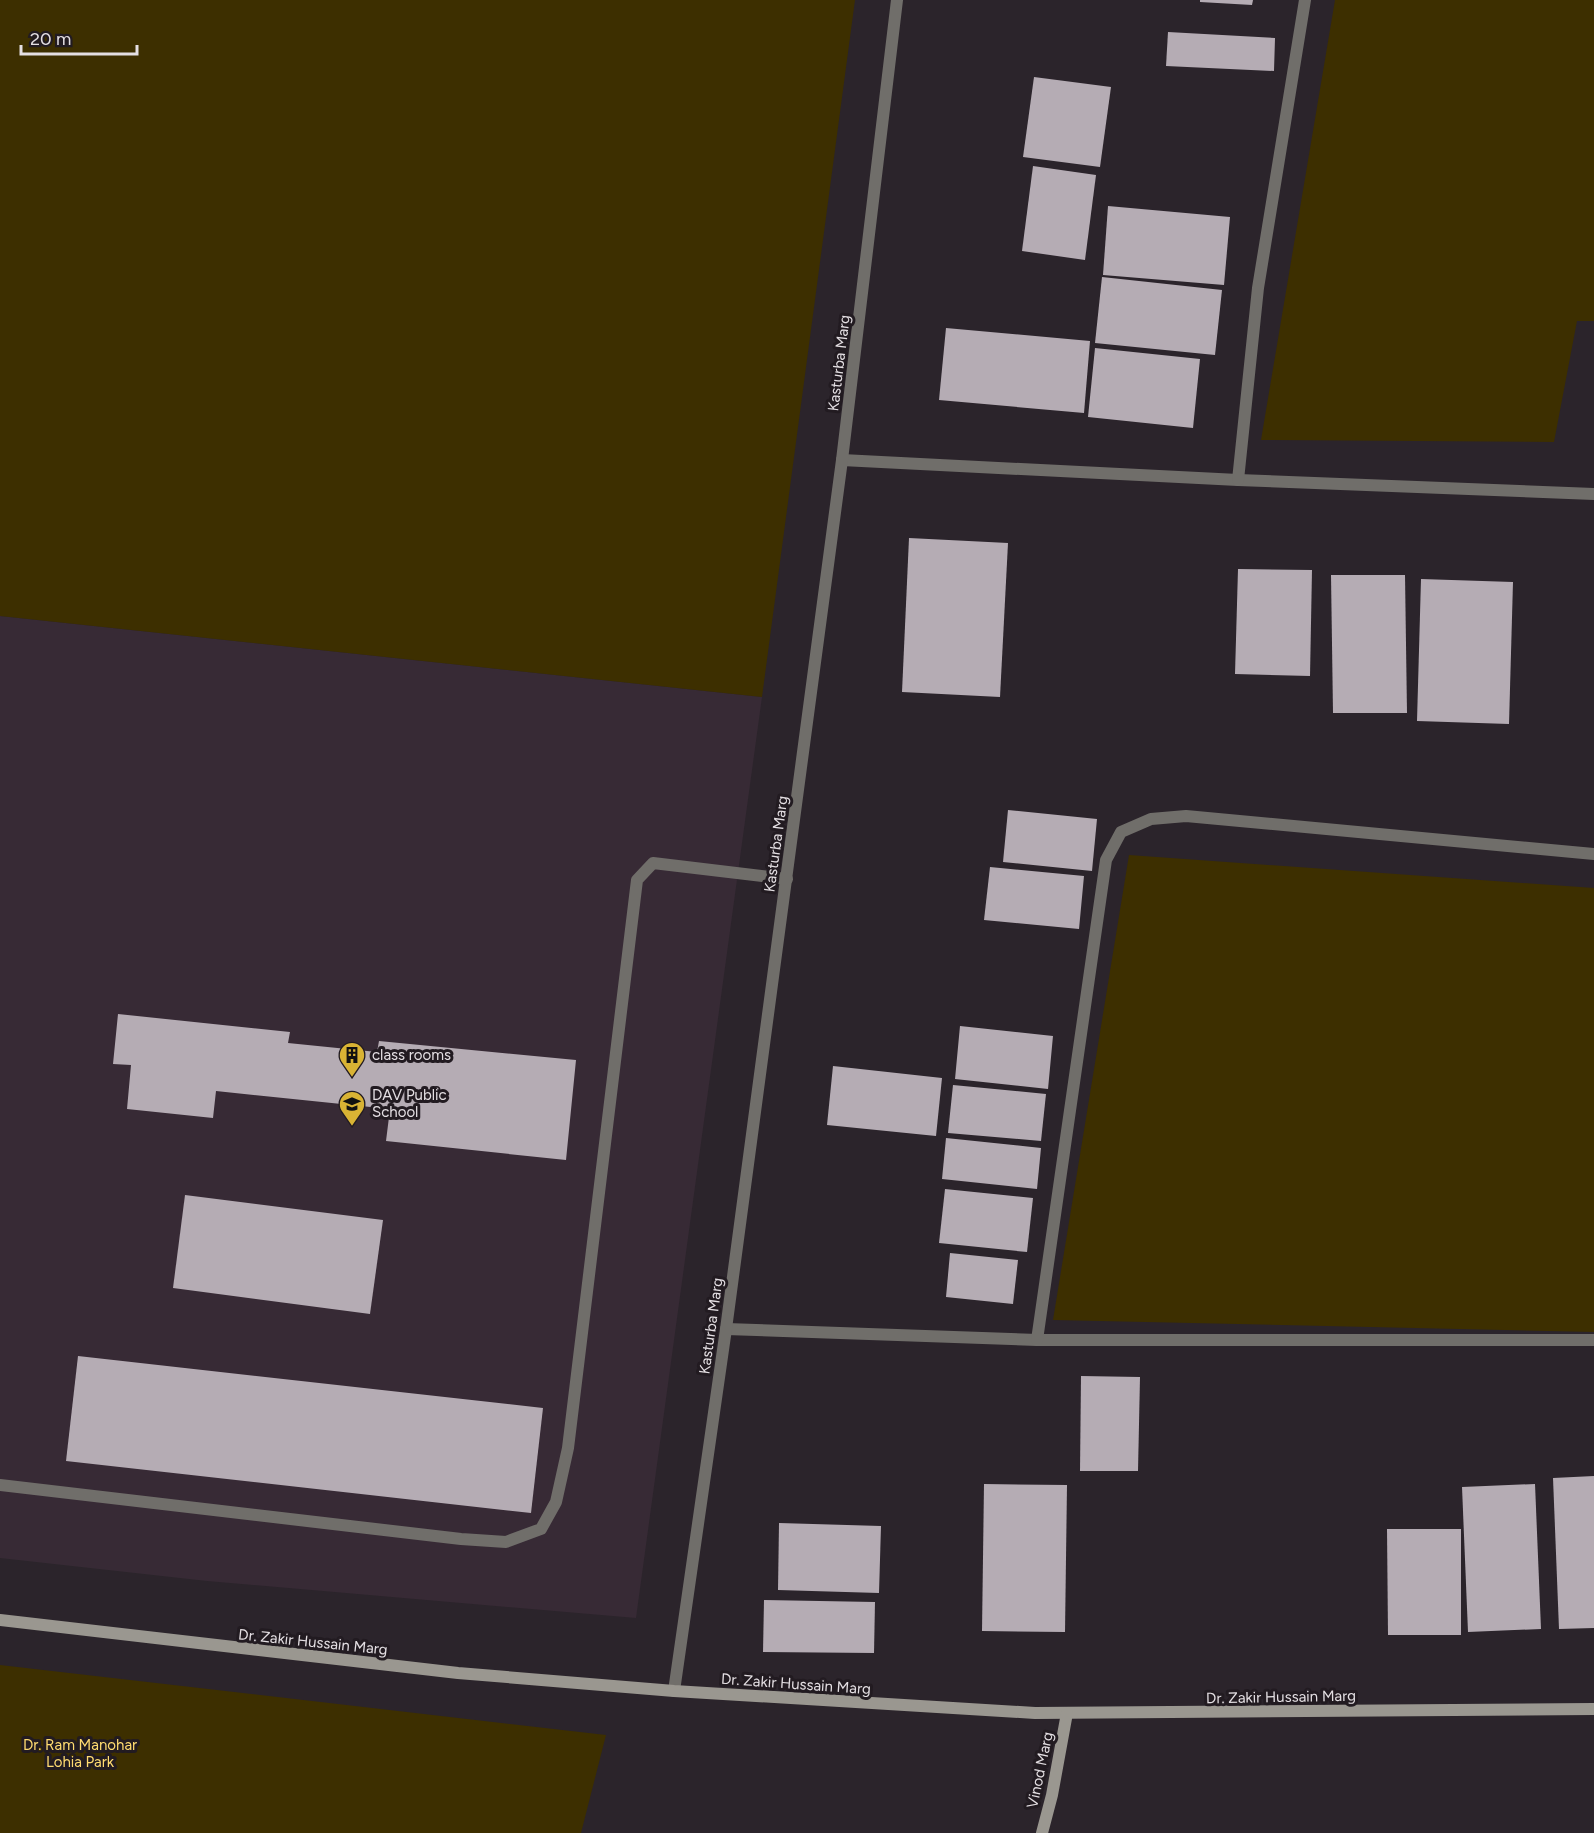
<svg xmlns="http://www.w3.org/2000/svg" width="1594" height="1833" font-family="Figtree,sans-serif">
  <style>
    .built { fill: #372a35 }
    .green { fill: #3d2f00 }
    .building { fill: #b5acb4 }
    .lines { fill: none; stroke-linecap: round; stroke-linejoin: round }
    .lane { stroke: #706e6a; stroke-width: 12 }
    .street { stroke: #706e6a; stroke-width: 12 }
    .secondary { stroke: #9a9790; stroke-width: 12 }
    .labels { text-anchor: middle; stroke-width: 6; stroke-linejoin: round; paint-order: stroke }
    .street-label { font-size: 15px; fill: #e4dfe3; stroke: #221b21 }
    .poi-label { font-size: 15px; fill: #e4dfe3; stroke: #221b21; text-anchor: start }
    .park-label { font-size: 15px; fill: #ffdb70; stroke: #221b21 }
  </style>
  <rect width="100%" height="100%" fill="#2b242b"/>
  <polygon class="built" points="0,616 762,697 636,1618 207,1581 0,1558"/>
  <g class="green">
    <polygon points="0,0 855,0 762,697 0,616"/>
    <polygon points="1335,0 1594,0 1594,321 1577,321 1554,442 1261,440"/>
    <polygon points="1129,855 1594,888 1594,1332 1053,1320"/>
    <polygon points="0,1665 606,1735 581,1833 0,1833"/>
  </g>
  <g class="building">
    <polygon points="1200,0 1253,0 1252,5 1200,2"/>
    <polygon points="1168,32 1275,38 1274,71 1166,66"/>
    <polygon points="1034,77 1111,87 1100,167 1023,157"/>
    <polygon points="1033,166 1096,175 1085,260 1022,251"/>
    <polygon points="1108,206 1230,217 1224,285 1103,275"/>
    <polygon points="1102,277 1222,290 1215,355 1095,343"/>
    <polygon points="946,328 1090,341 1084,413 939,400"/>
    <polygon points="1095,348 1200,359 1193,428 1088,417"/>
    <polygon points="909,538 1008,543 1000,697 902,692"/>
    <polygon points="1238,569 1312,570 1310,676 1235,674"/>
    <polygon points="1331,575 1405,575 1407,713 1333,713"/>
    <polygon points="1421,579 1513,582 1509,724 1417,721"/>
    <polygon points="1008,810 1097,819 1092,871 1003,862"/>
    <polygon points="990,867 1084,876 1079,929 984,920"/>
    <polygon points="118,1014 290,1032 288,1043 377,1052 379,1041 576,1060 566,1160 386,1141 390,1109 216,1091 213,1118 127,1109 131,1065 113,1064"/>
    <polygon points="960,1026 1053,1036 1048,1089 955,1079"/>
    <polygon points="833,1066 942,1078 936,1136 827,1125"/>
    <polygon points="953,1085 1046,1094 1041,1141 948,1133"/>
    <polygon points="946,1138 1041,1148 1037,1189 942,1179"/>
    <polygon points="945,1189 1033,1198 1027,1252 939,1243"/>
    <polygon points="185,1195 383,1220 370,1314 173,1288"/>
    <polygon points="950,1253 1018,1260 1013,1304 946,1297"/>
    <polygon points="78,1356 543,1408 531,1513 66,1461"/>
    <polygon points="1081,1376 1140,1377 1138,1471 1080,1471"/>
    <polygon points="1594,1476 1594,1628 1559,1629 1553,1478"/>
    <polygon points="984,1484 1067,1485 1065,1632 982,1631"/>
    <polygon points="1535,1484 1541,1629 1468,1632 1462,1487"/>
    <polygon points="779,1523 881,1526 879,1593 778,1590"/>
    <polygon points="1387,1529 1461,1529 1461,1635 1388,1635"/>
    <polygon points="764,1600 875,1602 874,1653 763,1652"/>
  </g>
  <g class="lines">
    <polyline class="lane" points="0,1485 461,1539 506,1542 541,1529 556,1502 568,1448 637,880 653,863 787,879"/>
    <g class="street">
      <polyline points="842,460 1238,480 1594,494"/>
      <polyline points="1238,480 1258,288 1305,0"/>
      <polyline points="726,1329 1037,1340 1594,1340"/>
      <polyline points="1037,1340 1106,860 1121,832 1151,819 1186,816 1594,854"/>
      <polyline points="674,1691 726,1329 842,460 897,0"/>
    </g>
    <g class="secondary">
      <polyline points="0,1620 458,1673 674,1691 1035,1713 1594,1709"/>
      <polyline points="1042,1833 1052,1795 1067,1713"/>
    </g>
  </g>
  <defs>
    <g id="building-pin" transform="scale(1.35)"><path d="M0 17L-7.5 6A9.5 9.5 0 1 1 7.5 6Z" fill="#d9b334" stroke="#221b21"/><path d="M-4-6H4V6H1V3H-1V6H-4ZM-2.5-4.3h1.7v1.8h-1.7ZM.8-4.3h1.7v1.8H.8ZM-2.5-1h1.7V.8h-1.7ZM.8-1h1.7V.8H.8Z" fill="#111"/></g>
    <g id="school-pin" transform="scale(1.35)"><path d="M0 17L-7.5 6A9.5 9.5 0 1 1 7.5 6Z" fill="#d9b334" stroke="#221b21"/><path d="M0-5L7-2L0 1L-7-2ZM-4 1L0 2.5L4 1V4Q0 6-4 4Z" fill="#111"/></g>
  </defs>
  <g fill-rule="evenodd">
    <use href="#building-pin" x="352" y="1055"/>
    <use href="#school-pin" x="352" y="1104"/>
  </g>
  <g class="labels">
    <g class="street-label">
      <text transform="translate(839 363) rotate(-83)" y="5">Kasturba Marg</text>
      <text transform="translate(776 844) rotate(-82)" y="5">Kasturba Marg</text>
      <text transform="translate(711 1326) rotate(-82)" y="5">Kasturba Marg</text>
      <text transform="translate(313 1642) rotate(6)" y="5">Dr. Zakir Hussain Marg</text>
      <text transform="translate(796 1684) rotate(4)" y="5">Dr. Zakir Hussain Marg</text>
      <text transform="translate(1281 1697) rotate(-1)" y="5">Dr. Zakir Hussain Marg</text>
      <text transform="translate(1040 1770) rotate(-78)" y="5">Vinod Marg</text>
    </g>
    <g class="poi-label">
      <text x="372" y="1060">class rooms</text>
      <text x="372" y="1100">DAV Public<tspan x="372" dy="17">School</tspan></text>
    </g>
    <g class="park-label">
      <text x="80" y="1750">Dr. Ram Manohar<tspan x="80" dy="17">Lohia Park</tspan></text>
    </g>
  </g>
  <path d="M21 45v9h116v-9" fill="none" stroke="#e4dfe3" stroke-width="3"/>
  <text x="30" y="45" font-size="18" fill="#e4dfe3" stroke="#221b21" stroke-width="4.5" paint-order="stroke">20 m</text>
</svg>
